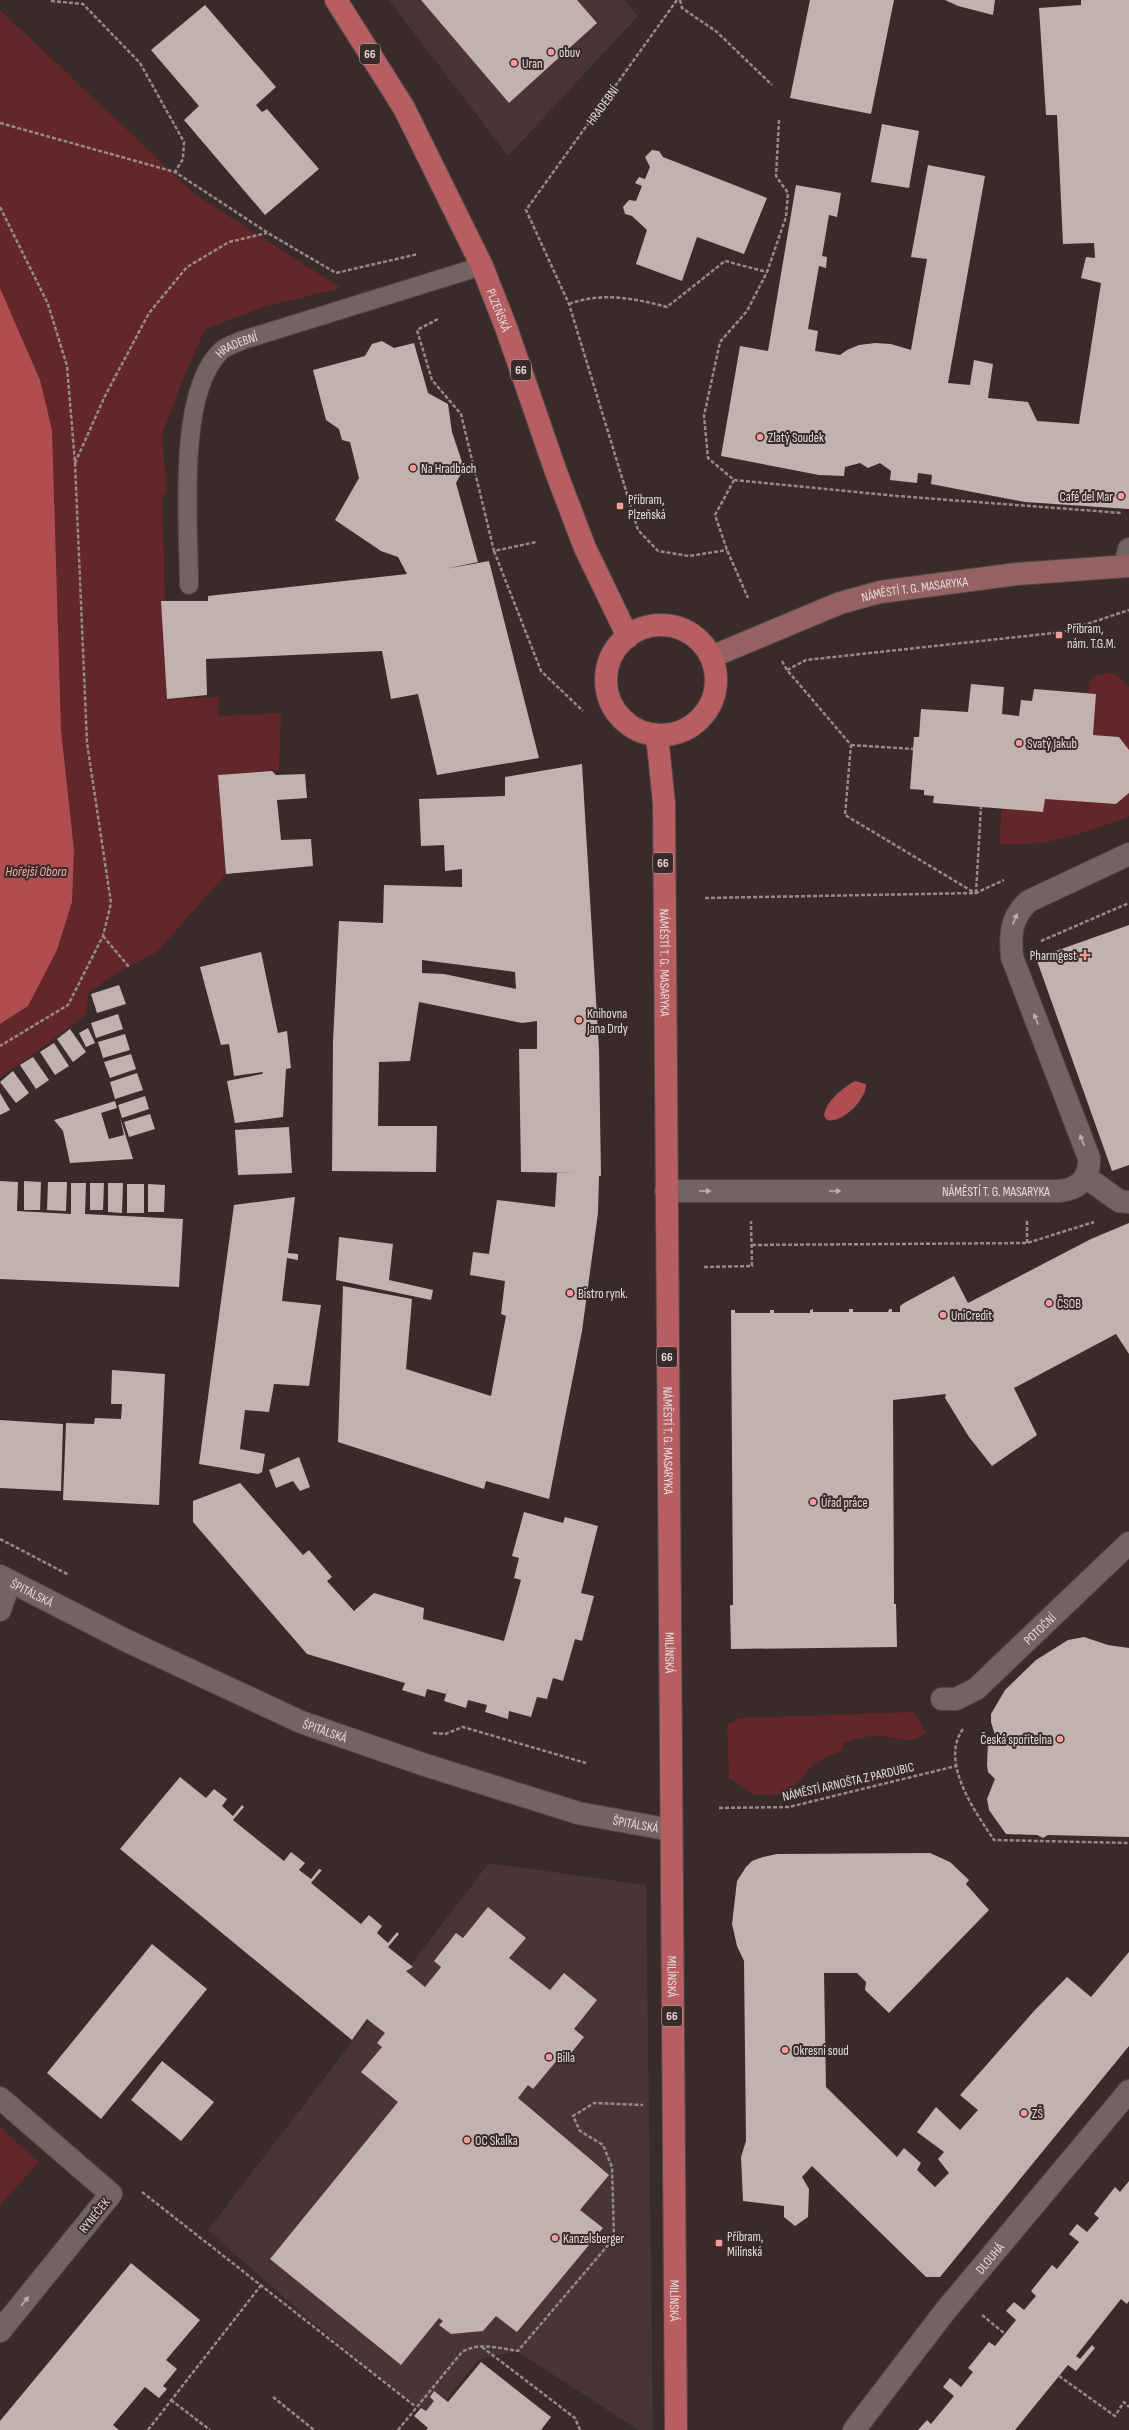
<svg xmlns="http://www.w3.org/2000/svg" width="1129" height="2430" font-family="'Sofia Sans Condensed',sans-serif">
  <style>
    .built { fill: #493535 }
    .green { fill: #632629 }
    .water { fill: #af4d51 }
    .building { fill: #c3b1b0; fill-rule: evenodd }
    .lines { fill: none; stroke-linecap: round; stroke-linejoin: round }
    .service-casing { stroke: #534747; stroke-width: 20 }
    .pedestrian-casing { stroke: #534747; stroke-width: 24 }
    .minor-casing { stroke: #534747; stroke-width: 24 }
    .secondary-casing { stroke: #534747; stroke-width: 24 }
    .primary-casing { stroke: #534747; stroke-width: 24 }
    .path { stroke: #968a8a; stroke-width: 2.5; stroke-dasharray: 4 2; stroke-linecap: butt }
    .service { stroke: #736363; stroke-width: 18 }
    .pedestrian { stroke: #736363; stroke-width: 22 }
    .minor { stroke: #736363; stroke-width: 22 }
    .secondary { stroke: #956163; stroke-width: 22 }
    .primary { stroke: #b75e63; stroke-width: 22 }
    .oneway { fill: #bdb1b1 }
    .poi-dot { fill: #f59b9b; stroke: #392b2a; stroke-width: 1.5 }
    .labels { text-anchor: middle; stroke-width: 4; stroke-linejoin: round; paint-order: stroke }
    .shield { fill: #392b2a; stroke: #b1a6a6; stroke-width: 1 }
    .shield-label { font-size: 12px; font-weight: bold; fill: #e5dbdb }
    .poi-label { font-size: 13px; fill: #e5dbdb; stroke: #392b2a; text-anchor: start }
    .street-label { font-size: 13px; fill: #e5dbdb; stroke: #392b2a }
    .water-label { font-size: 14px; font-style: italic; fill: #f8a9a8; stroke: #392b2a }
  </style>
  <rect width="100%" height="100%" fill="#392b2a"/>
  <g class="built">
    <polygon points="389,0 625,0 638,16 508,156"/>
    <polygon points="489,1863 646,1885 653,2430 638,2430 517,2351 478,2360 431,2419 303,2314 208,2230"/>
  </g>
  <g class="green">
    <polygon points="0,10 196,195 341,288 267,306 205,329 181,384 162,435 167,492 162,498 168,699 218,697 219,716 281,713 279,770 218,775 226,874 157,952 121,970 89,992 86,1015 0,1078 0,1024 28,1006 74,850 61,730 40,380 0,288"/>
    <polygon points="1115,673 1129,687 1129,750 1119,737 1093,735 1096,694 1088,693 1089,682 1098,674"/>
    <path d="M1129,793V816L1122,820C1083,832 1039,850 999,843L1002,809L1043,812L1045,799L1116,804Z"/>
    <path d="M913,1712L926,1732C909,1748 896,1735 876,1736C865,1736 853,1740 843,1743V1750L813,1764L799,1782L777,1795L753,1794L729,1778L727,1725L739,1718Z"/>
    <polygon points="0,2127 39,2162 0,2205"/>
  </g>
  <g class="water">
    <polygon points="0,288 40,380 52,430 61,730 74,850 72,902 57,950 28,1006 0,1024"/>
    <path d="M855,1081L866,1084C867,1099 842,1124 827,1120L824,1116C826,1100 843,1088 855,1081Z"/>
  </g>
  <g class="building">
    <polygon points="421,0 577,0 597,23 509,103"/>
    <polygon points="810,0 894,0 871,114 790,98"/>
    <polygon points="945,0 995,0 993,15 958,6"/>
    <polygon points="1081,0 1129,0 1129,509 1025,502 931,484 932,475 918,473 917,483 890,480 891,471 880,463 868,468 860,463 845,467 844,476 819,475 721,456 740,346 768,351 796,185 841,193 837,217 829,215 822,256 827,257 826,268 819,266 808,329 818,331 815,351 840,355 847,350 859,345 875,343 891,344 911,350 927,259 911,257 928,165 985,176 948,383 970,385 974,360 993,364 988,398 1028,402 1037,421 1079,424 1101,283 1081,278 1086,257 1095,258 1094,243 1063,244 1057,115 1046,115 1039,8 1081,5"/>
    <polygon points="205,5 276,87 256,105 262,112 267,109 319,169 265,215 184,120 199,106 151,50"/>
    <polygon points="882,124 919,131 909,188 871,182"/>
    <polygon points="652,150 659,151 663,157 767,198 744,254 697,237 682,281 636,264 647,230 632,216 625,214 623,207 629,200 636,201 642,186 635,183 639,177 645,179 650,167 645,157"/>
    <polygon points="382,341 394,348 414,343 428,393 448,404 452,432 465,471 462,472 456,483 478,562 445,569 489,561 539,758 437,775 418,694 391,699 382,651 206,659 207,695 167,699 161,601 208,601 208,596 407,574 398,557 381,551 335,520 359,478 350,442 342,440 339,429 326,420 313,370 365,356 372,344"/>
    <polygon points="971,684 1004,687 1002,714 1019,716 1021,700 1032,701 1034,689 1096,694 1093,735 1119,737 1129,750 1129,793 1116,804 1045,799 1043,812 933,803 934,796 924,795 924,790 910,789 914,737 919,737 921,709 968,712"/>
    <path d="M582,764L599,1050L601,1176H599L598,1213L582,1331L549,1499L486,1481L484,1489L338,1442L343,1286L412,1299L406,1369L491,1396L506,1316L501,1314L505,1281L470,1275L473,1252L489,1254L497,1200L555,1207L557,1173H575L521,1172L519,1049H537V1021L522,1023L419,1002L410,1061L379,1062L378,1126H437L436,1172L332,1171L333,1041L339,921L383,923L384,885L462,887V869L445,871L444,845L421,846L419,799L505,796V777ZM422,960L515,972L516,989L444,974L422,973Z"/>
    <polygon points="272,771 276,775 305,774 307,798 277,800 281,840 311,839 313,866 226,874 218,775"/>
    <polygon points="1129,925 1129,1165 1112,1171 1036,958"/>
    <polygon points="261,952 278,1033 287,1031 291,1068 286,1069 283,1117 235,1123 227,1081 262,1074 263,1072 234,1076 229,1044 221,1045 200,967"/>
    <polygon points="119,985 126,1004 97,1013 91,994"/>
    <polygon points="118,1014 123,1029 96,1038 91,1023"/>
    <polygon points="88,1028 95,1043 86,1047 79,1033"/>
    <polygon points="70,1029 86,1052 73,1062 57,1039"/>
    <polygon points="125,1034 130,1050 103,1058 98,1042"/>
    <polygon points="54,1043 69,1066 55,1075 40,1052"/>
    <polygon points="131,1054 136,1069 110,1078 104,1062"/>
    <polygon points="33,1057 49,1080 36,1089 20,1065"/>
    <polygon points="13,1071 29,1093 16,1103 0,1082"/>
    <polygon points="137,1073 143,1090 115,1099 110,1082"/>
    <polygon points="0,1093 10,1110 0,1115"/>
    <polygon points="145,1096 149,1109 122,1118 118,1105"/>
    <polygon points="115,1101 117,1108 101,1113 109,1139 124,1135 120,1117 133,1159 70,1163 63,1131 54,1120"/>
    <polygon points="150,1114 155,1129 129,1137 124,1122"/>
    <polygon points="289,1127 292,1173 238,1175 235,1130"/>
    <polygon points="0,1181 18,1182 17,1211 71,1214 71,1183 86,1183 85,1214 183,1219 179,1287 0,1279"/>
    <polygon points="24,1181 41,1182 40,1210 24,1210"/>
    <polygon points="48,1182 67,1182 66,1211 47,1210"/>
    <polygon points="90,1183 104,1183 103,1210 90,1210"/>
    <polygon points="108,1183 123,1183 122,1213 108,1212"/>
    <rect x="127" y="1184" width="17" height="29"/>
    <polygon points="148,1184 165,1185 164,1212 148,1212"/>
    <polygon points="295,1197 288,1253 298,1254 298,1260 287,1258 282,1301 321,1305 309,1386 274,1384 269,1412 245,1410 240,1449 265,1454 262,1472 258,1474 199,1464 234,1205"/>
    <polygon points="1129,1223 1129,1354 1116,1334 1014,1388 1037,1435 992,1466 969,1437 945,1398 946,1394 893,1400 894,1604 896,1604 897,1647 731,1649 730,1605 733,1605 731,1310 735,1310 735,1313 770,1313 770,1310 774,1310 774,1313 810,1313 810,1310 813,1309 813,1312 849,1312 849,1309 853,1309 853,1312 888,1312 889,1309 892,1309 892,1312 900,1312 900,1306 904,1303 954,1276 968,1303 1091,1239"/>
    <polygon points="339,1237 393,1244 389,1280 433,1290 431,1300 336,1280"/>
    <polygon points="112,1370 165,1374 159,1505 63,1500 66,1423 94,1424 95,1418 121,1419 122,1404 111,1404"/>
    <polygon points="0,1420 63,1424 61,1491 0,1488"/>
    <polygon points="299,1457 310,1487 300,1491 293,1481 276,1488 269,1470"/>
    <polygon points="240,1483 303,1555 309,1550 332,1577 327,1581 354,1611 374,1593 424,1608 423,1619 504,1641 521,1580 514,1578 519,1558 512,1556 524,1512 563,1523 565,1517 598,1526 581,1593 594,1596 582,1641 575,1639 563,1681 553,1678 547,1699 537,1697 531,1717 509,1711 508,1719 485,1712 487,1705 468,1700 466,1708 444,1701 449,1685 446,1694 427,1689 425,1697 402,1690 405,1683 307,1654 193,1522 193,1501"/>
    <polygon points="1084,1637 1108,1645 1129,1648 1129,1837 1048,1835 1043,1838 1037,1835 1006,1834 989,1810 987,1799 995,1779 988,1772 987,1765 988,1742 995,1735 991,1722 991,1714 1005,1690 1036,1660 1068,1640"/>
    <polygon points="180,1777 206,1798 214,1789 227,1799 222,1806 233,1816 242,1805 244,1807 233,1820 284,1861 291,1852 305,1863 299,1870 311,1879 319,1869 322,1870 311,1883 361,1924 369,1915 382,1926 377,1933 388,1943 397,1932 399,1934 388,1947 413,1967 406,1971 425,1987 441,1967 434,1961 456,1933 463,1938 488,1907 526,1938 509,1958 550,1990 564,1973 597,2000 574,2029 584,2037 563,2063 558,2059 533,2089 528,2085 518,2098 609,2175 580,2210 603,2228 517,2332 496,2316 483,2331 451,2334 439,2325 443,2321 439,2318 401,2365 270,2259 398,2102 361,2072 382,2047 377,2043 385,2033 367,2019 352,2040 120,1849"/>
    <polygon points="930,1853 950,1862 969,1880 966,1884 989,1910 889,2013 865,1990 866,1982 857,1973 824,1973 826,2087 897,2157 904,2148 921,2163 917,2170 935,2187 949,2173 938,2159 944,2152 917,2132 936,2107 960,2130 978,2110 960,2095 1034,2011 1067,1977 1091,1997 1129,1952 1129,2046 940,2277 926,2277 812,2166 802,2177 809,2189 808,2217 795,2226 784,2217 784,2206 743,2201 741,2157 746,2141 744,1961 737,1946 732,1924 737,1881 746,1867 752,1861 763,1857 777,1854"/>
    <polygon points="152,1944 207,1989 101,2119 47,2073"/>
    <polygon points="162,2061 214,2102 181,2141 131,2100"/>
    <polygon points="1129,2181 1129,2301 1127,2304 1121,2299 1076,2356 1080,2359 1092,2345 1095,2348 1076,2371 1068,2365 1015,2430 918,2430 927,2420 931,2424 954,2396 943,2387 950,2378 961,2387 973,2372 968,2368 989,2342 995,2346 1016,2320 1006,2311 1014,2302 1024,2310 1036,2296 1031,2291 1052,2265 1057,2269 1079,2242 1069,2234 1077,2224 1087,2232 1099,2218 1094,2214 1115,2187 1120,2192"/>
    <polygon points="131,2263 200,2320 166,2360 177,2369 163,2386 167,2389 159,2398 145,2387 113,2425 119,2430 0,2430 0,2421"/>
    <polygon points="481,2362 551,2417 541,2430 426,2430 428,2428 414,2416 421,2408 426,2411 434,2401 430,2397 434,2391 448,2402"/>
  </g>
  <g class="lines">
    <g class="service-casing">
      <g id="service">
        <path id="s1" d="M189,585C189,527 176,393 221,351C226,346 236,343 243,340L482,266"/>
      </g>
    </g>
    <g class="pedestrian-casing">
      <polyline id="pedestrian" points="1086,1177 1119,1201 1129,1202"/>
    </g>
    <g class="minor-casing">
      <g id="minor">
        <polyline points="1125,566 1129,549"/>
        <path id="s2" d="M666,1191H1059C1079,1189 1090,1179 1089,1158L1012,957C1010,933 1011,917 1029,901L1129,854"/>
        <path id="s3" d="M0,1576L125,1640L301,1722L422,1764L578,1813L671,1830"/>
        <polyline points="0,1610 10,1581"/>
        <path id="s4" d="M942,1699H956L976,1689L1129,1543"/>
        <polyline points="0,2098 111,2194 0,2331"/>
        <path id="s5" d="M854,2430L946,2310L1129,2091"/>
      </g>
    </g>
    <g class="secondary-casing">
      <g id="secondary">
        <path id="s6" d="M711,657L840,603L880,592L1017,574L1129,566"/>
      </g>
    </g>
    <g class="primary-casing">
      <g id="primary">
        <path id="s7" d="M336,0L404,108L482,266L507,330L556,472L585,548L628,637"/>
        <circle cx="661" cy="680" r="55"/>
        <path id="s8" d="M657,735L664,803L676,2430"/>
      </g>
    </g>
    <g class="path">
      <polyline points="677,0 526,210 569,304 638,530 658,551 689,556 727,550"/>
      <polyline points="680,0 682,8 717,32 772,85"/>
      <polyline points="51,1 83,4 140,63 184,142 183,159 175,172"/>
      <polyline points="779,120 776,176 788,193 786,217 767,272 747,311 720,342 704,416 708,458 734,480 897,496 1122,513"/>
      <polyline points="0,123 175,172 268,233 336,273 418,254"/>
      <polyline points="0,207 48,304 67,366 75,463 87,743 111,903 103,936 68,1005 0,1046"/>
      <path d="M569,304C601,292 634,298 667,307L725,261L767,272"/>
      <polyline points="438,319 417,330 432,380 461,414 494,551 536,542"/>
      <polyline points="75,463 105,396 149,313 187,267 229,242 267,233"/>
      <polyline points="734,480 715,515 727,550 748,598"/>
      <polyline points="494,551 541,671 583,711"/>
      <polyline points="782,661 787,670 851,745 845,815 975,893"/>
      <polyline points="787,670 806,660 1063,632 1129,610"/>
      <polyline points="851,745 913,749"/>
      <polyline points="976,893 981,807"/>
      <polyline points="705,898 976,893 1004,880"/>
      <polyline points="103,936 129,967"/>
      <polyline points="1041,941 1129,903"/>
      <polyline points="1027,1243 1027,1221"/>
      <polyline points="752,1245 1027,1243 1094,1222"/>
      <polyline points="704,1267 752,1266 751,1221"/>
      <polyline points="0,1539 69,1575"/>
      <path d="M963,1729C939,1762 976,1813 994,1840L1129,1843"/>
      <polyline points="433,1733 445,1734 463,1727 586,1763"/>
      <polyline points="719,1808 789,1807 956,1766"/>
      <polyline points="142,2192 416,2407"/>
      <polyline points="982,2315 1005,2334"/>
      <polyline points="482,2347 575,2418 580,2430"/>
      <polyline points="1059,2376 1115,2416 1124,2402 1129,2407"/>
      <polyline points="273,2397 314,2430"/>
      <polyline points="171,2400 210,2430"/>
      <polyline points="148,2430 262,2284"/>
      <path d="M398,2430L462,2352C478,2342 499,2348 518,2351L614,2238L612,2167L603,2145L580,2131L573,2116L594,2103L643,2105"/>
    </g>
    <use href="#service" class="service"/>
    <use href="#pedestrian" class="pedestrian"/>
    <use href="#minor" class="minor"/>
    <use href="#secondary" class="secondary"/>
    <use href="#primary" class="primary"/>
  </g>
  <defs><path id="oneway-solid" d="M-6-.8H1V-3.2L6.5 0L1 3.2V.8H-6Z"/></defs>
  <g class="oneway">
    <use href="#oneway-solid" transform="translate(1015 919) rotate(-68)"/>
    <use href="#oneway-solid" transform="translate(1036 1019) rotate(-111)"/>
    <use href="#oneway-solid" transform="translate(1082 1140) rotate(-111)"/>
    <use href="#oneway-solid" transform="translate(705 1191)"/>
    <use href="#oneway-solid" transform="translate(835 1191)"/>
    <use href="#oneway-solid" transform="translate(25 2301) rotate(-51)"/>
  </g>
  <g class="poi-dot">
    <circle cx="551" cy="52" r="4"/>
    <circle cx="514" cy="63" r="4"/>
    <circle cx="760" cy="437" r="4"/>
    <circle cx="413" cy="468" r="4"/>
    <circle cx="1121" cy="496" r="4"/>
    <rect x="616" y="502" width="8" height="8" rx="2"/>
    <rect x="1055" y="631" width="8" height="8" rx="2"/>
    <circle cx="1019" cy="743" r="4"/>
    <path d="M1083 949h4v4h4v4h-4v4h-4v-4h-4v-4h4z"/>
    <circle cx="579" cy="1020" r="4"/>
    <circle cx="570" cy="1293" r="4"/>
    <circle cx="1049" cy="1303" r="4"/>
    <circle cx="943" cy="1315" r="4"/>
    <circle cx="813" cy="1502" r="4"/>
    <circle cx="1060" cy="1739" r="4"/>
    <circle cx="785" cy="2050" r="4"/>
    <circle cx="549" cy="2057" r="4"/>
    <circle cx="1024" cy="2113" r="4"/>
    <circle cx="467" cy="2140" r="4"/>
    <circle cx="555" cy="2238" r="4"/>
    <rect x="715" y="2239" width="8" height="8" rx="2"/>
  </g>
  <g class="labels">
    <g class="shield">
      <rect x="360" y="44" width="20" height="20" rx="3"/>
      <rect x="511" y="360" width="20" height="20" rx="3"/>
      <rect x="653" y="853" width="20" height="20" rx="3"/>
      <rect x="657" y="1347" width="20" height="20" rx="3"/>
      <rect x="662" y="2006" width="20" height="20" rx="3"/>
    </g>
    <g class="shield-label">
      <text x="370" y="58">66</text>
      <text x="521" y="374">66</text>
      <text x="663" y="867">66</text>
      <text x="667" y="1361">66</text>
      <text x="672" y="2020">66</text>
    </g>
    <g class="poi-label">
      <text x="559" y="57">obuv</text>
      <text x="522" y="68">Uran</text>
      <text x="768" y="442">Zlatý Soudek</text>
      <text x="421" y="473">Na Hradbách</text>
      <text x="1113" y="501" text-anchor="end">Café del Mar</text>
      <text x="628" y="504">Příbram,<tspan x="628" dy="15">Plzeňská</tspan></text>
      <text x="1067" y="633">Příbram,<tspan x="1067" dy="15">nám. T.G.M.</tspan></text>
      <text x="1027" y="748">Svatý Jakub</text>
      <text x="1077" y="960" text-anchor="end">Pharmgest</text>
      <text x="587" y="1018">Knihovna<tspan x="587" dy="15">Jana Drdy</tspan></text>
      <text x="578" y="1298">Bistro rynk.</text>
      <text x="1057" y="1308">ČSOB</text>
      <text x="951" y="1320">UniCredit</text>
      <text x="821" y="1507">Úřad práce</text>
      <text x="1052" y="1744" text-anchor="end">Česká spořitelna</text>
      <text x="793" y="2055">Okresní soud</text>
      <text x="557" y="2062">Billa</text>
      <text x="1032" y="2118">ZŠ</text>
      <text x="475" y="2145">OC Skalka</text>
      <text x="727" y="2241">Příbram,<tspan x="727" dy="15">Milínská</tspan></text>
      <text x="563" y="2243">Kanzelsberger</text>
    </g>
    <g class="street-label">
      <text transform="translate(602 105) rotate(-54)" y="5">HRADEBNÍ</text>
      <text dy="5" stroke="none"><textPath href="#s7" startOffset="351">PLZEŇSKÁ</textPath></text>
      <text dy="5" stroke="none"><textPath href="#s1" startOffset="258">HRADEBNÍ</textPath></text>
      <text dy="5" stroke="none"><textPath href="#s6" startOffset="216">NÁMĚSTÍ T. G. MASARYKA</textPath></text>
      <text dy="5" stroke="none"><textPath href="#s8" startOffset="228">NÁMĚSTÍ T. G. MASARYKA</textPath></text>
      <text dy="5" stroke="none"><textPath href="#s2" startOffset="330">NÁMĚSTÍ T. G. MASARYKA</textPath></text>
      <text dy="5" stroke="none"><textPath href="#s8" startOffset="706">NÁMĚSTÍ T. G. MASARYKA</textPath></text>
      <text dy="5" stroke="none"><textPath href="#s3" startOffset="36">ŠPITÁLSKÁ</textPath></text>
      <text dy="5" stroke="none"><textPath href="#s4" startOffset="124">POTOČNÍ</textPath></text>
      <text dy="5" stroke="none"><textPath href="#s8" startOffset="918">MILÍNSKÁ</textPath></text>
      <text dy="5" stroke="none"><textPath href="#s3" startOffset="360">ŠPITÁLSKÁ</textPath></text>
      <text transform="translate(848 1781) rotate(-13)" y="5">NÁMĚSTÍ ARNOŠTA Z PARDUBIC</text>
      <text dy="5" stroke="none"><textPath href="#s3" startOffset="685">ŠPITÁLSKÁ</textPath></text>
      <text dy="5" stroke="none"><textPath href="#s8" startOffset="1242">MILÍNSKÁ</textPath></text>
      <text transform="translate(94 2215) rotate(-51)" y="5">RYNEČEK</text>
      <text dy="5" stroke="none"><textPath href="#s5" startOffset="219">DLOUHÁ</textPath></text>
      <text dy="5" stroke="none"><textPath href="#s8" startOffset="1566">MILÍNSKÁ</textPath></text>
    </g>
    <g class="water-label">
      <text x="36" y="876">Hořejší Obora</text>
    </g>
  </g>
</svg>
